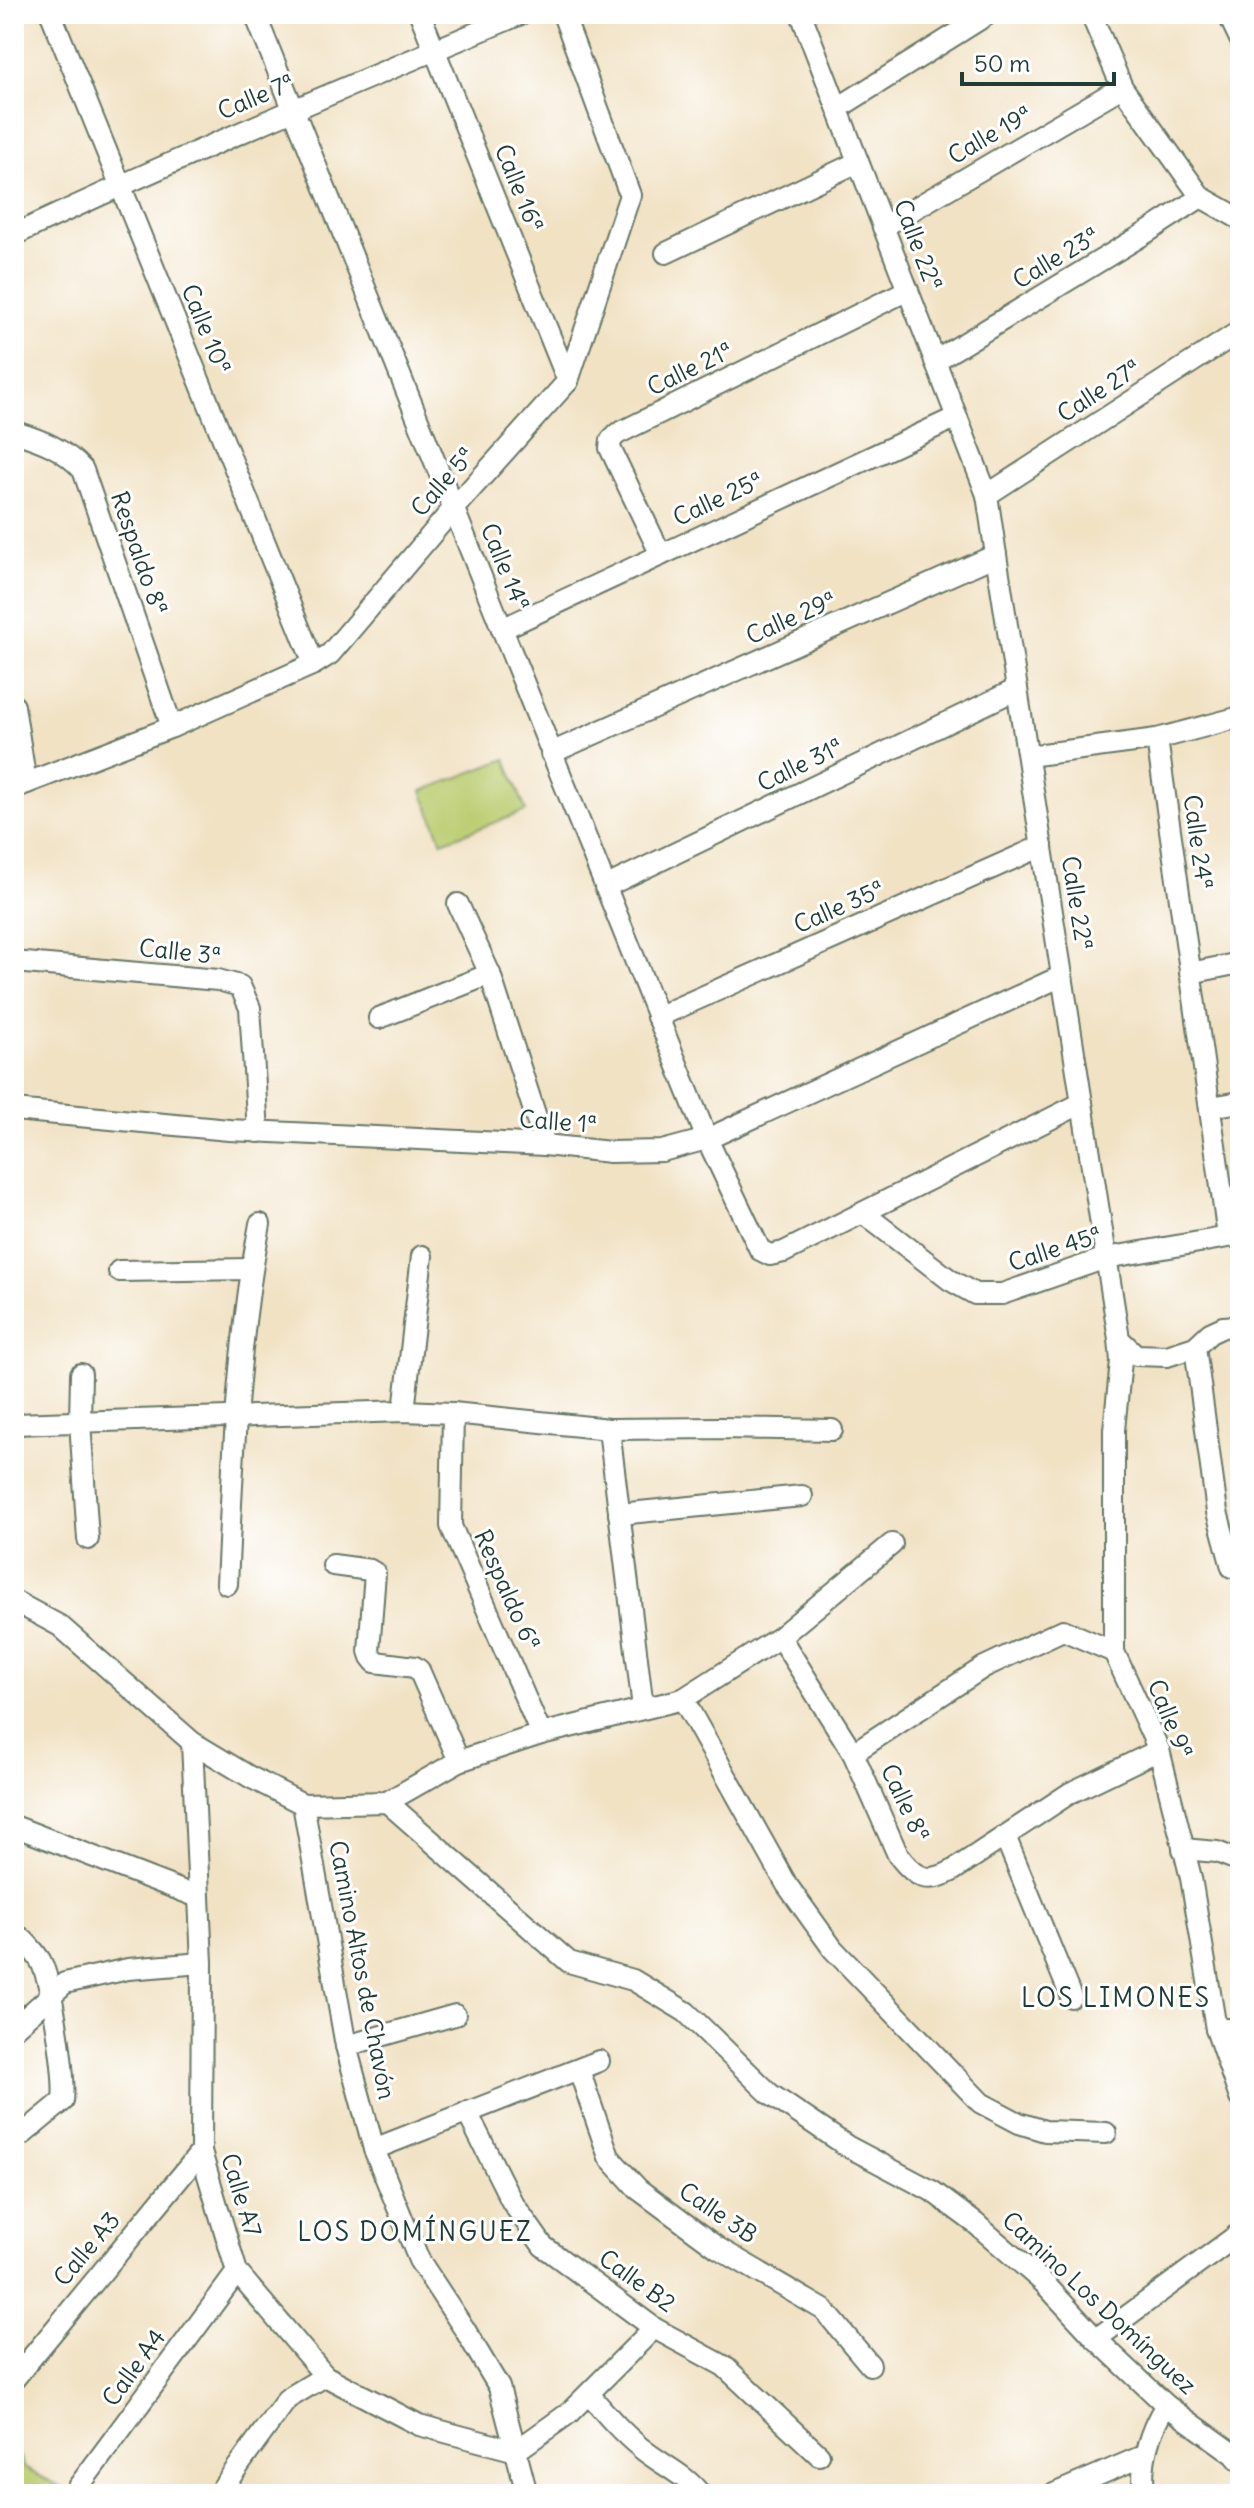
<svg xmlns="http://www.w3.org/2000/svg" width="1254" height="2508" font-family="Delius,sans-serif">
  <style>
    .green { fill: #bacc6f; stroke: #6c8452; stroke-width: 2 }
    .lines { fill: none; stroke-linecap: round; stroke-linejoin: round }
    .street-casing { stroke: #687766; stroke-width: 24 }
    .street { stroke: #fff; stroke-width: 20 }
    .labels { text-anchor: middle; stroke-width: 6; stroke-linejoin: round; paint-order: stroke }
    .street-label { font-size: 24px; fill: #1f3d34; stroke: #fff }
    .neighbourhood-label { font-size: 26px; letter-spacing: 2px; fill: #1f3d34; stroke: #fff }
  </style>
  <rect width="100%" height="100%" fill="#fff"/>
  <filter id="ink" filterUnits="userSpaceOnUse"><feTurbulence type="fractalNoise" baseFrequency=".0125" numOctaves="2"/><feDisplacementMap in="SourceGraphic" scale="16" xChannelSelector="R" yChannelSelector="G"/><feConvolveMatrix kernelMatrix="1 2 1 2 8 2 1 2 1" color-interpolation-filters="sRGB"/></filter>
  <filter id="wash" filterUnits="userSpaceOnUse"><feTurbulence type="fractalNoise" baseFrequency=".006" numOctaves="4" result="noise"/><feDisplacementMap in="SourceGraphic" scale="32" xChannelSelector="R" yChannelSelector="G"/><feGaussianBlur stdDeviation="1.8" result="paint"/><feColorMatrix in="noise" values="0 0 0 0 0 0 0 0 0 0 0 0 0 0 0 0 0 1.4 0 .05"/><feComposite in="paint" operator="in"/></filter>
  <g filter="url(#wash)">
    <rect width="100%" height="100%" fill="#f1e2c4"/>
    <g class="green">
      <polygon points="506,759 526,811 442,842 422,791"/>
      <polygon points="14,2443 24,2468 75,2494 14,2494"/>
    </g>
  </g>
  <g filter="url(#ink)">
    <g class="lines">
      <g class="street-casing">
        <g id="street">
          <polyline points="51,14 314,664"/>
          <polyline points="255,14 707,1139 760,1250 770,1255 784,1252 1082,1103"/>
          <polyline points="420,14 568,381"/>
          <polyline points="1091,14 1122,87 1201,197 1240,219"/>
          <polyline points="1228,14 1240,39"/>
          <polyline points="838,108 988,14"/>
          <polyline points="883,227 1122,87"/>
          <path d="M14,235C181,156 351,85 521,14"/>
          <polyline points="666,253 858,162"/>
          <polyline points="935,361 1149,231 1201,197"/>
          <path d="M15,432C43,441 63,448 83,470L172,727"/>
          <polyline points="987,495 1240,331"/>
          <polyline points="661,555 610,448 611,440 617,434 908,290"/>
          <polyline points="996,555 1119,1339 1121,1361 1114,1430 1114,1652"/>
          <polyline points="502,629 957,417"/>
          <polyline points="14,706 26,783"/>
          <polyline points="1157,739 1228,1236"/>
          <polyline points="551,753 996,555 987,495 801,14"/>
          <polyline points="1028,756 1157,739 1240,717"/>
          <polyline points="14,788 172,727 314,664 330,654 453,509 568,381 630,195 563,14"/>
          <polyline points="605,887 1017,689"/>
          <polyline points="458,904 490,974 545,1145"/>
          <polyline points="14,962 218,980 240,986 250,1008 258,1132"/>
          <polyline points="1190,973 1240,963"/>
          <polyline points="657,1017 1042,846"/>
          <polyline points="379,1018 490,974"/>
          <polyline points="1211,1107 1240,1102"/>
          <polyline points="14,1110 229,1130 545,1145 610,1152 662,1151 707,1139 1062,976"/>
          <polyline points="863,1213 950,1280 975,1294 1002,1294 1106,1258 1240,1235"/>
          <polyline points="119,1271 251,1269"/>
          <polyline points="1119,1339 1136,1355 1167,1356 1195,1347 1210,1333 1223,1327 1240,1326"/>
          <polyline points="1195,1347 1217,1512 1232,1567"/>
          <polyline points="81,1374 80,1422 88,1539"/>
          <polyline points="404,1411 422,1256"/>
          <polyline points="453,1413 451,1526 541,1734"/>
          <polyline points="14,1424 404,1411 453,1413 609,1429 720,1428 832,1430"/>
          <polyline points="609,1429 643,1708"/>
          <polyline points="619,1514 802,1496"/>
          <polyline points="333,1565 370,1570 375,1573 369,1651 371,1657 375,1662 415,1667 419,1670 459,1761"/>
          <path d="M227,1584C233,1464 237,1343 260,1224"/>
          <polyline points="14,1601 60,1626 192,1742 250,1777 303,1804 387,1802 569,1962 633,1980 686,2012 770,2094 847,2146 932,2191 975,2223 1044,2283 1096,2339 1166,2405 1234,2454 1240,2461"/>
          <path d="M780,1637L853,1753L898,1855C915,1877 926,1885 952,1871L1070,1793L1159,1750"/>
          <polyline points="683,1699 787,1885 833,1949 981,2103 1019,2123 1045,2131 1106,2133"/>
          <polyline points="192,1742 202,1963 201,2152 237,2272 325,2376 419,2425 516,2451 569,2413 654,2328"/>
          <polyline points="853,1753 984,1667 1063,1630 1114,1652 1159,1750 1191,1878 1216,2029 1240,2098"/>
          <polyline points="387,1802 459,1761 541,1734 683,1699 780,1637 892,1544"/>
          <polyline points="303,1804 346,2046 374,2149 419,2260 465,2330 499,2387 527,2494"/>
          <polyline points="14,1826 198,1897"/>
          <polyline points="1005,1836 1071,1997"/>
          <polyline points="1183,1849 1217,1852 1240,1861"/>
          <path d="M14,1933C23,1938 34,1951 40,1960C52,1981 66,2076 63,2101L23,2134"/>
          <polyline points="14,2028 65,1983 128,1969 202,1963"/>
          <polyline points="1216,2029 1240,2029"/>
          <polyline points="346,2046 455,2015"/>
          <polyline points="579,2070 609,2157 638,2189 718,2248 824,2310 870,2365"/>
          <polyline points="467,2112 512,2202 543,2246 654,2328 724,2366 819,2455"/>
          <polyline points="374,2149 599,2061"/>
          <polyline points="1096,2339 1240,2233"/>
          <polyline points="14,2379 201,2152"/>
          <path d="M589,2394C605,2413 621,2432 641,2448C660,2464 685,2474 700,2494"/>
          <polyline points="73,2494 237,2272"/>
          <polyline points="218,2494 287,2399 325,2376"/>
          <polyline points="1054,2494 1145,2455"/>
          <path d="M1144,2494C1140,2463 1149,2431 1166,2405"/>
        </g>
      </g>
      <use href="#street" class="street"/>
    </g>
  </g>
  <g class="labels">
    <g class="street-label">
      <text transform="translate(256 97) rotate(-23)" y="8">Calle 7ª</text>
      <text transform="translate(990 135) rotate(-30)" y="8">Calle 19ª</text>
      <text transform="translate(519 188) rotate(68)" y="8">Calle 16ª</text>
      <text transform="translate(918 245) rotate(69)" y="8">Calle 22ª</text>
      <text transform="translate(1056 258) rotate(-31)" y="8">Calle 23ª</text>
      <text transform="translate(206 329) rotate(68)" y="8">Calle 10ª</text>
      <text transform="translate(690 369) rotate(-26)" y="8">Calle 21ª</text>
      <text transform="translate(1099 391) rotate(-33)" y="8">Calle 27ª</text>
      <text transform="translate(443 482) rotate(-49)" y="8">Calle 5ª</text>
      <text transform="translate(718 499) rotate(-25)" y="8">Calle 25ª</text>
      <text transform="translate(139 553) rotate(71)" y="8">Respaldo 8ª</text>
      <text transform="translate(505 567) rotate(68)" y="8">Calle 14ª</text>
      <text transform="translate(791 618) rotate(-24)" y="8">Calle 29ª</text>
      <text transform="translate(800 765) rotate(-26)" y="8">Calle 31ª</text>
      <text transform="translate(1198 842) rotate(82)" y="8">Calle 24ª</text>
      <text transform="translate(1077 903) rotate(81)" y="8">Calle 22ª</text>
      <text transform="translate(839 907) rotate(-24)" y="8">Calle 35ª</text>
      <text transform="translate(180 952) rotate(6)" y="8">Calle 3ª</text>
      <text transform="translate(558 1122) rotate(4)" y="8">Calle 1ª</text>
      <text transform="translate(1055 1249) rotate(-18)" y="8">Calle 45ª</text>
      <text transform="translate(507 1590) rotate(66)" y="8">Respaldo 6ª</text>
      <text transform="translate(1170 1719) rotate(68)" y="8">Calle 9ª</text>
      <text transform="translate(905 1803) rotate(65)" y="8">Calle 8ª</text>
      <text transform="translate(362 1970) rotate(79)" y="8">Camino Altos de Chavón</text>
      <text transform="translate(241 2195) rotate(73)" y="8">Calle A7</text>
      <text transform="translate(718 2213) rotate(34)" y="8">Calle 3B</text>
      <text transform="translate(87 2249) rotate(-50)" y="8">Calle A3</text>
      <text transform="translate(637 2281) rotate(36)" y="8">Calle B2</text>
      <text transform="translate(1099 2303) rotate(43)" y="8">Camino Los Domínguez</text>
      <text transform="translate(134 2368) rotate(-54)" y="8">Calle A4</text>
    </g>
    <g class="neighbourhood-label">
      <text x="1116" y="2007">LOS LIMONES</text>
      <text x="415" y="2241">LOS DOMÍNGUEZ</text>
    </g>
  </g>
  <rect width="1254" height="2508" fill="none" stroke="#fff" stroke-width="48"/>
  <path d="M962 72v12h152v-12" fill="none" stroke="#1f3d34" stroke-width="4"/>
  <text x="974" y="72" font-size="24" fill="#1f3d34" stroke="#ffffff" stroke-width="6" paint-order="stroke">50 m</text>
</svg>
